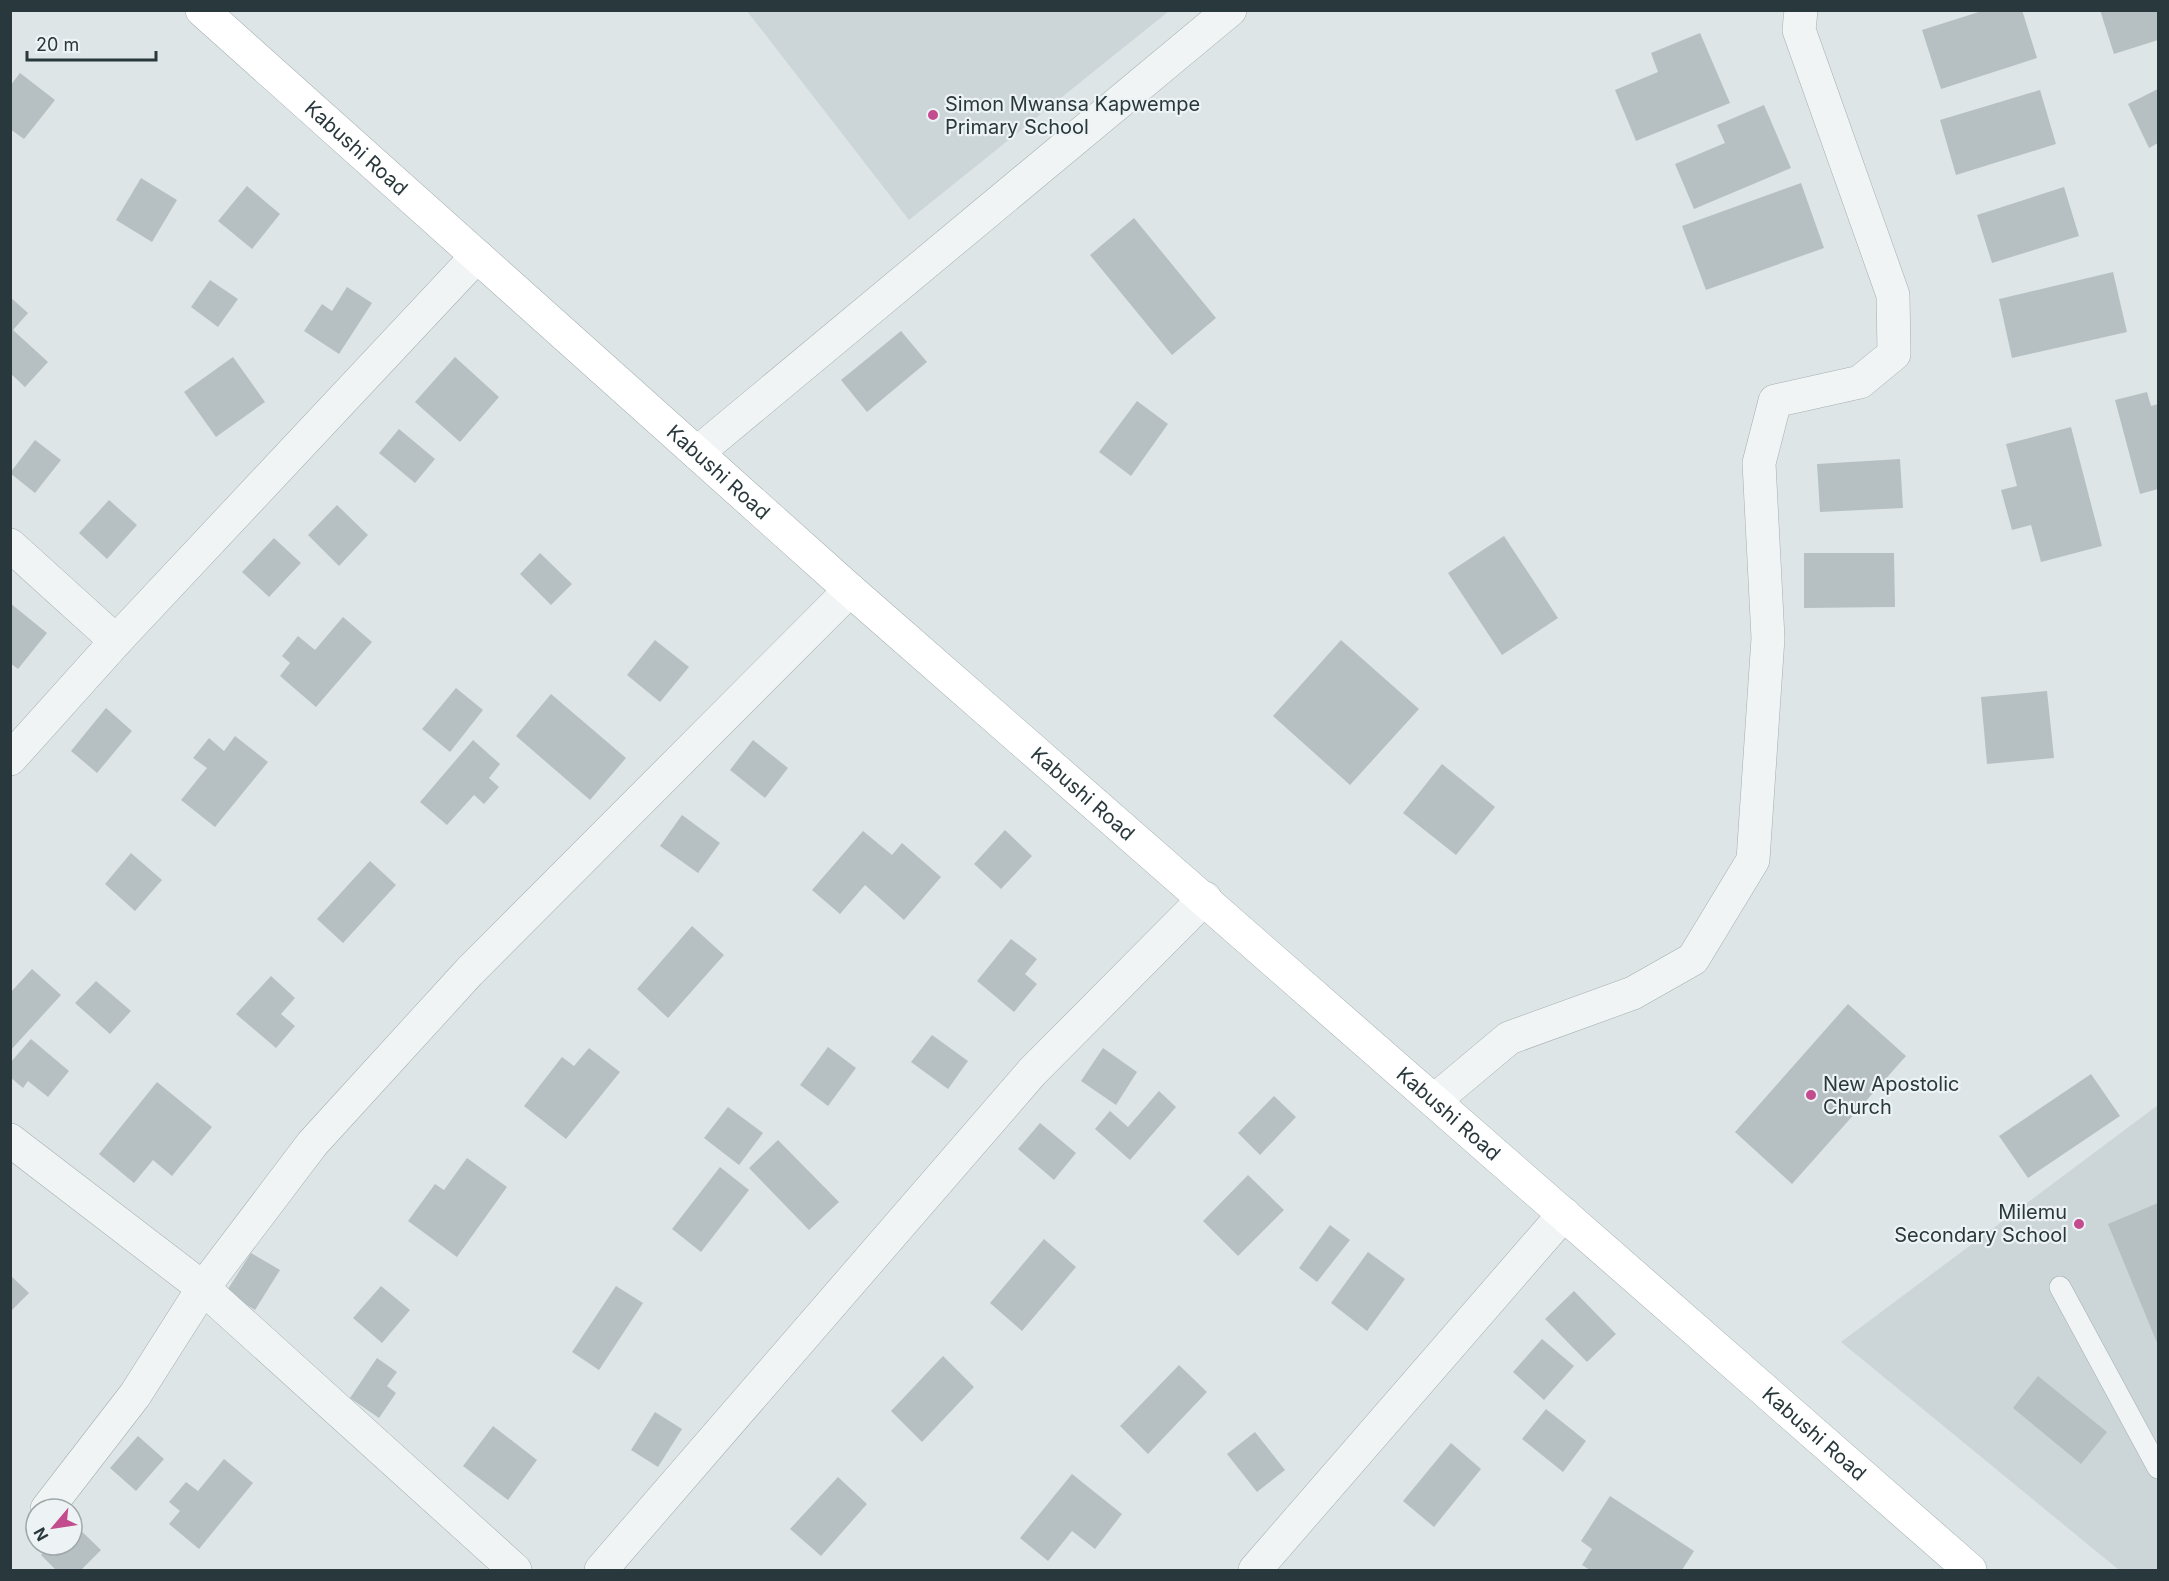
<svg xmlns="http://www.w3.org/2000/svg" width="2169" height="1581" font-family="Inter,sans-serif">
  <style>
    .built { fill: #ccd5d8 }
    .building { fill: #b6c0c3 }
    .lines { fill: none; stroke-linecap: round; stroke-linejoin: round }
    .lane-casing { stroke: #a4aeb0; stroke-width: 22 }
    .street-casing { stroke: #a4aeb0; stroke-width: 34 }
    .secondary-casing { stroke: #a4aeb0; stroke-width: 34 }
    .lane { stroke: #f0f4f5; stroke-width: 21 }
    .street { stroke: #f0f4f5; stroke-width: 33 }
    .secondary { stroke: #fff; stroke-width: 33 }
    .poi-dot { fill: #c34c8f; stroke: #edf3f4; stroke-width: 2 }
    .labels { text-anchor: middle; stroke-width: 4.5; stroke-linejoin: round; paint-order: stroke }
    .poi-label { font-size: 20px; fill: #29383c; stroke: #edf3f4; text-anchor: start }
    .street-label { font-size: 20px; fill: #29383c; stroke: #edf3f4 }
  </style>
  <rect width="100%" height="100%" fill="#dee5e6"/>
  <g class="built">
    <polygon points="747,11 1169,11 909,220"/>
    <polygon points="2158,1105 2158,1570 2119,1570 1841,1342"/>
  </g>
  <g class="building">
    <polygon points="1985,10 2022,10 2037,58 1941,89 1922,30"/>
    <polygon points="2100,10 2158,10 2158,40 2114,54"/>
    <polygon points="1700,33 1730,103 1636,141 1615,90 1658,72 1651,53"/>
    <polygon points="20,73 55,100 24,139 10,129 10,86"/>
    <polygon points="2158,89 2158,143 2149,148 2128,104"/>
    <polygon points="2040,90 2056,144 1956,175 1940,120"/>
    <polygon points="1764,105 1791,168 1694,209 1675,164 1725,143 1717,125"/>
    <polygon points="141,178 177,200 152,242 116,220"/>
    <polygon points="1801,183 1824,248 1706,290 1682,226"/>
    <polygon points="247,186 280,214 252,249 218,221"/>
    <polygon points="2064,187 2079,236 1992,263 1977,215"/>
    <polygon points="1134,218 1216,318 1172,355 1090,255"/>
    <polygon points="2113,272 2127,332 2012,358 1999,299"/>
    <polygon points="210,280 238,299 218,327 191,307"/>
    <polygon points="347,287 372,303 339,354 304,331 322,304 332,311"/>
    <polygon points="10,297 28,313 13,330 48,362 25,387 10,373"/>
    <polygon points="901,331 927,362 867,412 841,380"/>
    <polygon points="233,357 265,402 216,437 184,392"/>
    <polygon points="455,357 499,397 460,442 415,402"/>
    <polygon points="2147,392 2151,406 2158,404 2158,489 2140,494 2115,400"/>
    <polygon points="1137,401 1168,424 1131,476 1099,452"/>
    <polygon points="2071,427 2102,546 2041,562 2031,525 2012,530 2001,490 2017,486 2006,444"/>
    <polygon points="399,429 435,459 415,483 379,453"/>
    <polygon points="35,440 61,460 35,493 10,473"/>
    <polygon points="1900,459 1903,508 1820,512 1817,464"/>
    <polygon points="109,500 137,525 107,559 79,533"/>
    <polygon points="337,505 368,535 339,566 308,535"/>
    <polygon points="1504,536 1558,618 1502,655 1448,573"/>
    <polygon points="274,538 301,563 269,597 242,572"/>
    <polygon points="540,553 572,584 551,605 520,574"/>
    <polygon points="1804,553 1894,553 1895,607 1804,608"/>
    <polygon points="10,603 47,633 18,669 10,663"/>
    <polygon points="343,617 372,642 316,707 280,676 290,663 282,656 298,636 315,650"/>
    <polygon points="655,640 689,667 660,702 627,675"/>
    <polygon points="1341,640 1419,709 1350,785 1273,716"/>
    <polygon points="456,688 483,710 450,752 422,729"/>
    <polygon points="2047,691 2054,758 1987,764 1981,697"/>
    <polygon points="551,694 626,758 590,800 516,736"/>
    <polygon points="106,708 132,731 97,773 71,751"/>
    <polygon points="235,736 268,762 215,827 181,800 207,768 193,758 209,738 224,751"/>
    <polygon points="473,740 500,764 489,778 499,787 484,804 474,795 447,825 420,802"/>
    <polygon points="753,740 788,768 765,798 730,770"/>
    <polygon points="1442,764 1495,807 1456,855 1403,813"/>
    <polygon points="682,815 720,843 698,873 660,846"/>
    <polygon points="1005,830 1032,856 1001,889 974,864"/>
    <polygon points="863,831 892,855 902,843 941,877 904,920 865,885 840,914 812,890"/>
    <polygon points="131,853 162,880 135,911 105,884"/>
    <polygon points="370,861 396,885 343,943 317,919"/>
    <polygon points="692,926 724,955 668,1018 637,989"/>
    <polygon points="1011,939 1037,959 1025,974 1037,984 1014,1012 977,981"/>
    <polygon points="32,969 61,995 10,1051 10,993"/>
    <polygon points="271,976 295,998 281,1014 295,1026 276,1048 236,1014"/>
    <polygon points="96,981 131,1011 110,1034 75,1003"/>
    <polygon points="1848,1004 1906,1056 1792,1184 1735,1132"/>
    <polygon points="932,1035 968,1061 948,1089 911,1062"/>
    <polygon points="31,1039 69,1071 48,1097 28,1081 23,1088 10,1077 10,1063"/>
    <polygon points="828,1047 856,1068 828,1106 800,1085"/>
    <polygon points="589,1048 620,1072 566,1139 524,1106 562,1057 574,1066"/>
    <polygon points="1103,1048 1137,1072 1116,1105 1081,1081"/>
    <polygon points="2091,1074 2120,1116 2028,1178 1999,1136"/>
    <polygon points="157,1082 212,1127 172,1176 153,1160 134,1183 99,1154"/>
    <polygon points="1159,1091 1176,1107 1130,1160 1095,1129 1110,1111 1128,1127"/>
    <polygon points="1274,1096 1296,1117 1260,1155 1238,1133"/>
    <polygon points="728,1107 763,1133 739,1165 704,1138"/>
    <polygon points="1040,1123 1076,1153 1054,1180 1018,1149"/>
    <polygon points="778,1140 839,1202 809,1230 749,1168"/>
    <polygon points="467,1158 507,1187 457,1257 408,1221 435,1184 444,1190"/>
    <polygon points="720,1167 749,1190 701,1252 672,1229"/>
    <polygon points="1248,1175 1284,1210 1238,1256 1203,1221"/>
    <polygon points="2158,1203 2158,1345 2108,1224"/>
    <polygon points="1330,1225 1350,1240 1317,1282 1299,1268"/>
    <polygon points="1044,1239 1076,1267 1022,1331 990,1303"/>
    <polygon points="1368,1252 1405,1279 1367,1331 1331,1303"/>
    <polygon points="251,1253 280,1270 255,1310 226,1292"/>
    <polygon points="10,1275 29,1293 10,1312"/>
    <polygon points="381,1286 410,1310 382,1343 353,1318"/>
    <polygon points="616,1286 643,1303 599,1370 572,1352"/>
    <polygon points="1574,1291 1616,1334 1587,1362 1545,1319"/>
    <polygon points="1542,1339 1574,1366 1544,1400 1513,1372"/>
    <polygon points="943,1356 974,1387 922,1442 891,1411"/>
    <polygon points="377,1358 397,1372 387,1386 396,1393 379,1418 350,1398"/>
    <polygon points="1179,1365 1207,1392 1148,1454 1120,1426"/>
    <polygon points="2038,1376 2107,1432 2081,1464 2013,1408"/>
    <polygon points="1546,1409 1586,1441 1563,1472 1522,1439"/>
    <polygon points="655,1412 682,1429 658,1467 631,1450"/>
    <polygon points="493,1426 537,1460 508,1500 463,1466"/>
    <polygon points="1255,1432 1285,1470 1257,1492 1227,1454"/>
    <polygon points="138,1436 164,1459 136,1491 110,1468"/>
    <polygon points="1451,1443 1481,1469 1434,1527 1403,1501"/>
    <polygon points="224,1459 253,1483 199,1549 169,1524 180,1511 169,1502 186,1482 198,1491"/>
    <polygon points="1072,1474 1122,1514 1095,1549 1072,1531 1048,1561 1020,1538"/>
    <polygon points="838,1477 867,1504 821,1556 790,1529"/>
    <polygon points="1610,1496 1694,1551 1682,1570 1590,1570 1582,1565 1592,1549 1581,1541"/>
    <polygon points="72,1522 101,1550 81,1570 56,1570 41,1555 51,1545 72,1545"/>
  </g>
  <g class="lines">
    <g class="lane-casing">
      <polyline id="lane" points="2060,1287 2158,1468"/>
    </g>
    <g class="street-casing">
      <g id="street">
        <polyline points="697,453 1230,10"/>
        <polyline points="10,545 116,641"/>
        <polyline points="10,759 116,641 477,256"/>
        <polyline points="1435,1100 1509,1038 1633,993 1693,959 1753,860 1768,638 1759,463 1775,401 1860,382 1894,354 1893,295 1799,30 1801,10"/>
        <polyline points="10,1140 203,1288 515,1570"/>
        <polyline points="47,1509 135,1395 203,1288 312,1144 469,972 850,590"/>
        <polyline points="601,1570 1032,1072 1205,898"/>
        <polyline points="1255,1570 1564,1214"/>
      </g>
    </g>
    <g class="secondary-casing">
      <g id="secondary">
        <path id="s1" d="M202,10L850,590L1970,1570"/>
      </g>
    </g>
    <use href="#lane" class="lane"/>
    <use href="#street" class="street"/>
    <use href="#secondary" class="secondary"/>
  </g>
  <g class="poi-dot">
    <circle cx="933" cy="115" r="6"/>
    <circle cx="1811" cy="1095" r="6"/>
    <circle cx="2079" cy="1224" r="6"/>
  </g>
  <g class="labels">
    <g class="poi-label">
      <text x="945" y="111">Simon Mwansa Kapwempe<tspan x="945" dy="23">Primary School</tspan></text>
      <text x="1823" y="1091">New Apostolic<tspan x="1823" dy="23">Church</tspan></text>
      <text x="2067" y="1219" text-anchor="end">Milemu<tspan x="2067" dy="23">Secondary School</tspan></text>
    </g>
    <g class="street-label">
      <text dy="7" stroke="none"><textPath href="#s1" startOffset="207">Kabushi Road</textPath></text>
      <text dy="7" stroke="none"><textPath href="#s1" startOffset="693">Kabushi Road</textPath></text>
      <text dy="7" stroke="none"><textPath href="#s1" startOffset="1179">Kabushi Road</textPath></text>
      <text dy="7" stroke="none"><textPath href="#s1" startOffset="1665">Kabushi Road</textPath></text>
      <text dy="7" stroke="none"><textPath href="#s1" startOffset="2151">Kabushi Road</textPath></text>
    </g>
  </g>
  <rect width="2169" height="1581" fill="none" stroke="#29383c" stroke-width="24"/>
  <g transform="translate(54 1527) rotate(241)"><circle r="28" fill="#edf3f4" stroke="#9fa8aa" stroke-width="1.5"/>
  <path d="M0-4.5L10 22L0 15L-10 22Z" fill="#c34c8f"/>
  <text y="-9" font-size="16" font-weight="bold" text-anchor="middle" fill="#29383c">N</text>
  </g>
  <path d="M27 51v9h129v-9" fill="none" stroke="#29383c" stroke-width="3"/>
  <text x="36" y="51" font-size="18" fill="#29383c" stroke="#edf3f4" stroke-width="4.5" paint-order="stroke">20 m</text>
</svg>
